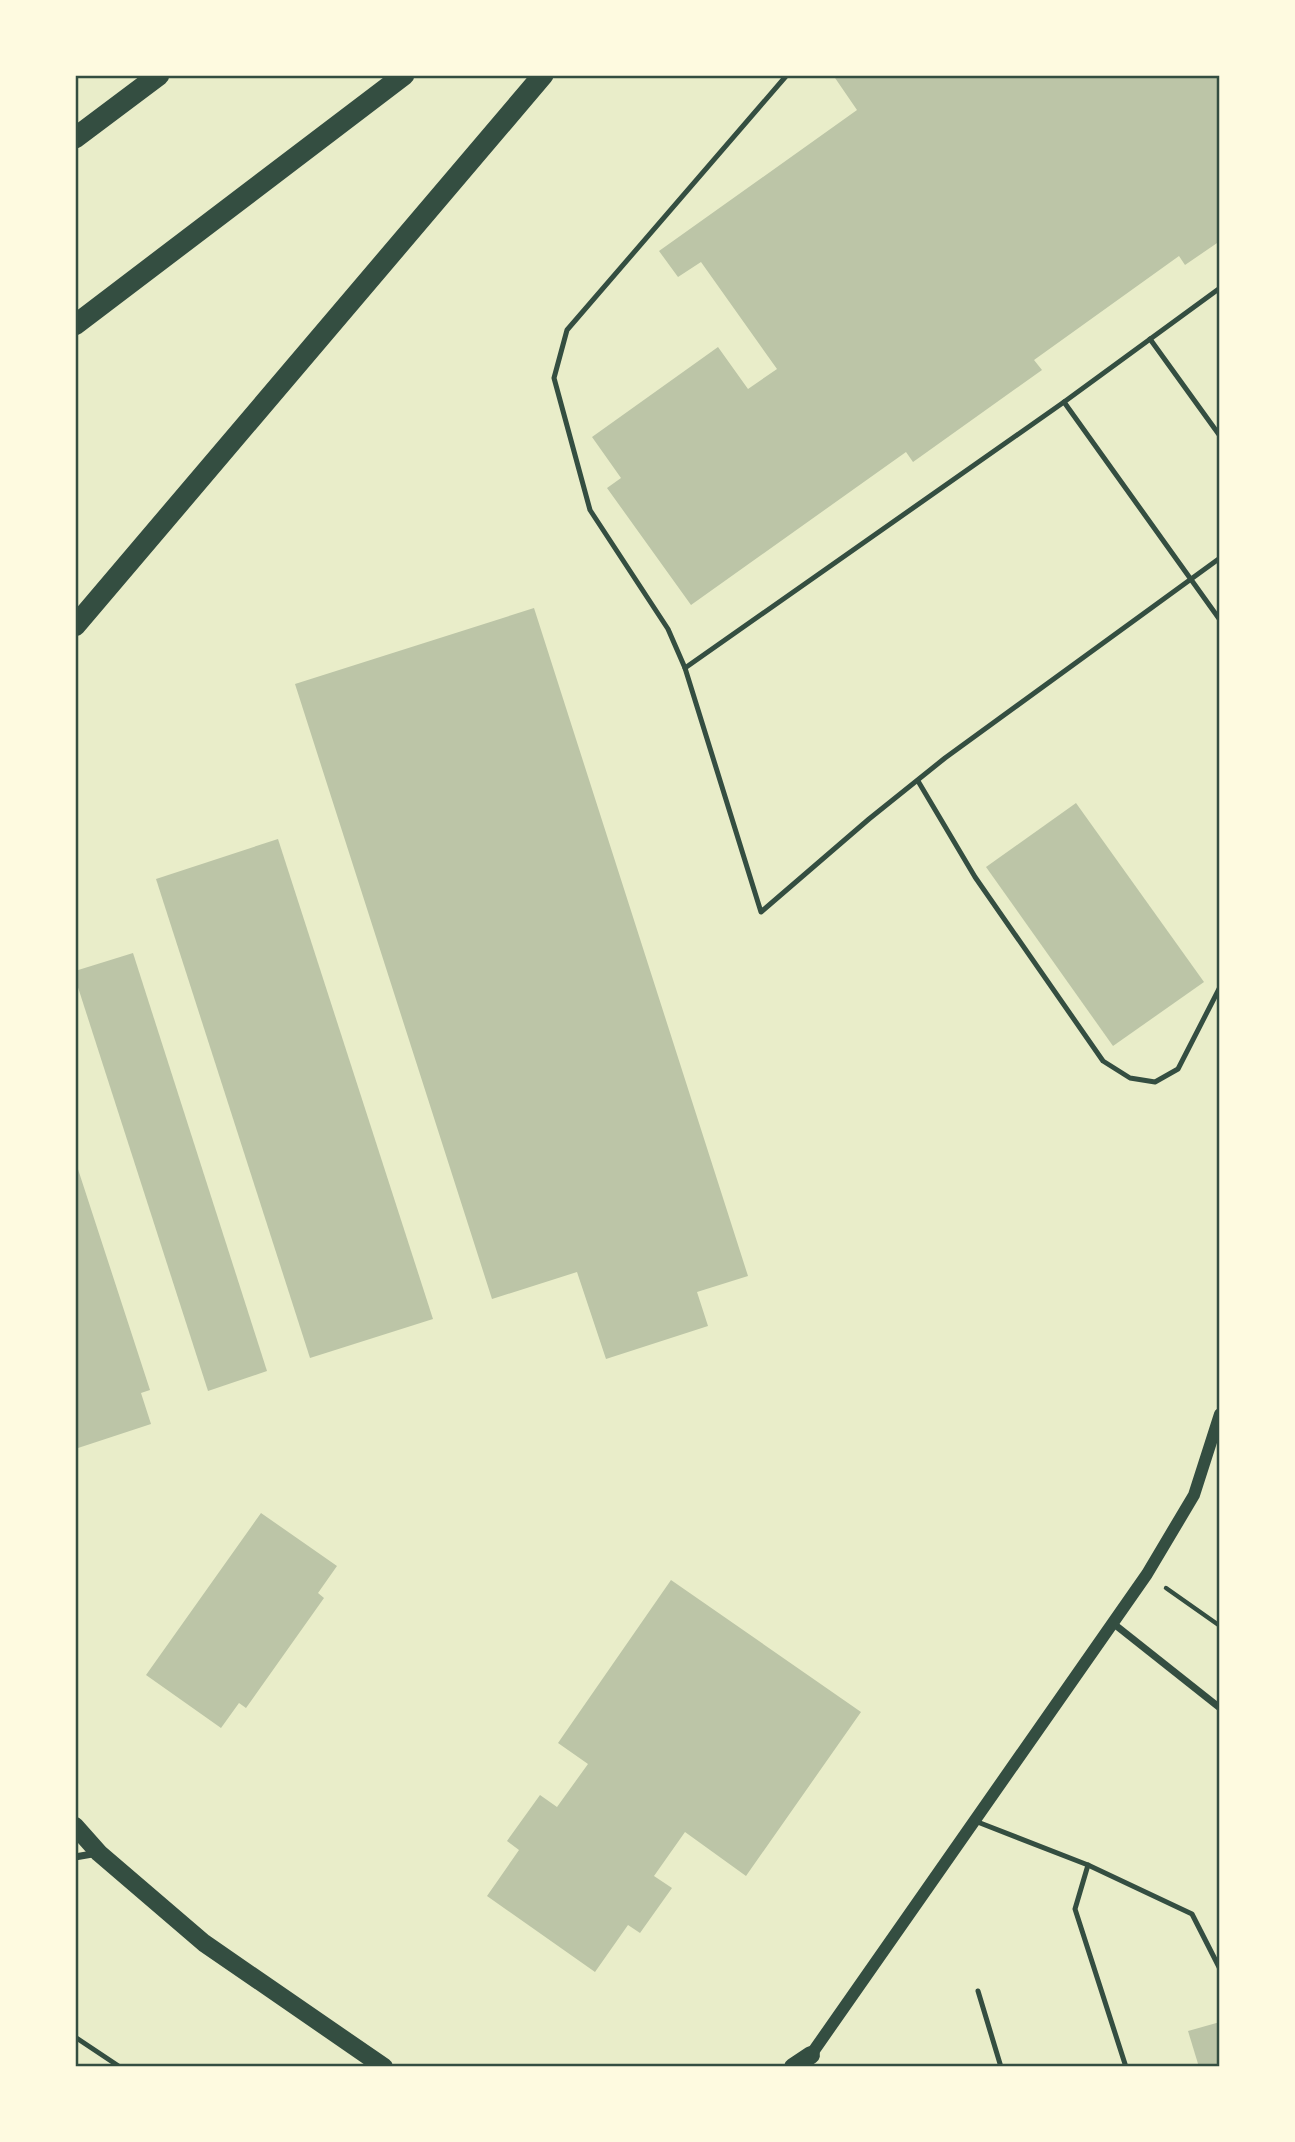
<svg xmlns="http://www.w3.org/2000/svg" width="1295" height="2142" font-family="'Zilla Slab',serif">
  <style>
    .building { fill: #bcc5a7 }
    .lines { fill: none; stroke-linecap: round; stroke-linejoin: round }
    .path { stroke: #344e41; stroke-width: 4.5 }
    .service { stroke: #344e41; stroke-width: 5 }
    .minor { stroke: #344e41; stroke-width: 7 }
    .tertiary { stroke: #344e41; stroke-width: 12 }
    .primary { stroke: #344e41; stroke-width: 18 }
    .motorway { stroke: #344e41; stroke-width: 21 }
    .neatline { fill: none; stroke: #344e41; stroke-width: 2.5 }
  </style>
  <rect width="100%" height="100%" fill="#e9edc9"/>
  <g class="building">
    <polygon points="833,75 1220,75 1220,241 1185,265 1179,256 1034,360 1042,370 913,462 906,452 691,605 607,488 621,478 592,437 718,347 748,389 777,369 701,262 678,277 659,251 857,110"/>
    <polygon points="534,608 748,1276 697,1292 708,1326 606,1359 577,1272 492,1299 295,684"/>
    <polygon points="1076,803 1204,982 1113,1046 986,867"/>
    <polygon points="278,839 433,1319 310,1358 156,879"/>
    <polygon points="133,953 267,1371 208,1391 75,978 75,971"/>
    <polygon points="75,1160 150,1390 141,1393 151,1424 75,1449"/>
    <polygon points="261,1513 337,1566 318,1593 324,1598 246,1708 239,1703 221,1728 146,1675"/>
    <polygon points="671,1580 861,1712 746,1876 685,1832 654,1876 672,1888 640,1933 628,1925 595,1972 487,1896 519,1850 507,1841 540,1795 557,1807 588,1764 558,1743"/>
    <polygon points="1220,2022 1220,2067 1199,2067 1188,2031"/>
  </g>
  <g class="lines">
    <polyline class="path" points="1166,1588 1220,1626"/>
    <g class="service">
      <polyline points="787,75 567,330 554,378 590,510 668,629 685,668 761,912 869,819 945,758 1220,558"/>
      <polyline points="1150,339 1220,436"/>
      <polyline points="1064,402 1220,620"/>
      <polyline points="685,668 1064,402 1220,288"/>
      <polyline points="918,781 975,877 1103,1061 1130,1078 1155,1082 1178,1069 1220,987"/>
      <polyline points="975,1821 1088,1865 1192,1914 1220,1969"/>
      <polyline points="1088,1865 1075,1909 1126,2067"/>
      <polyline points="978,1991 1001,2067"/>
      <polyline points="75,2037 120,2067"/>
    </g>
    <g class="minor">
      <polyline points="1114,1624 1220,1708"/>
      <polyline points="75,1857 98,1853"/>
    </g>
    <polyline class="tertiary" points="808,2059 1147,1574 1194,1495 1220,1414"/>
    <g class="primary">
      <polyline points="75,1826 99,1853 204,1943 384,2067"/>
      <polyline points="793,2067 811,2055"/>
    </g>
    <g class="motorway">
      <polyline points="75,138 159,75"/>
      <polyline points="75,325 404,75"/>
      <polyline points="75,626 543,75"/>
    </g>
  </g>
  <rect width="1295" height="2142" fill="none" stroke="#fefae0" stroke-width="154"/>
  <rect x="77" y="77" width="1141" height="1988" class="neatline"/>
</svg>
